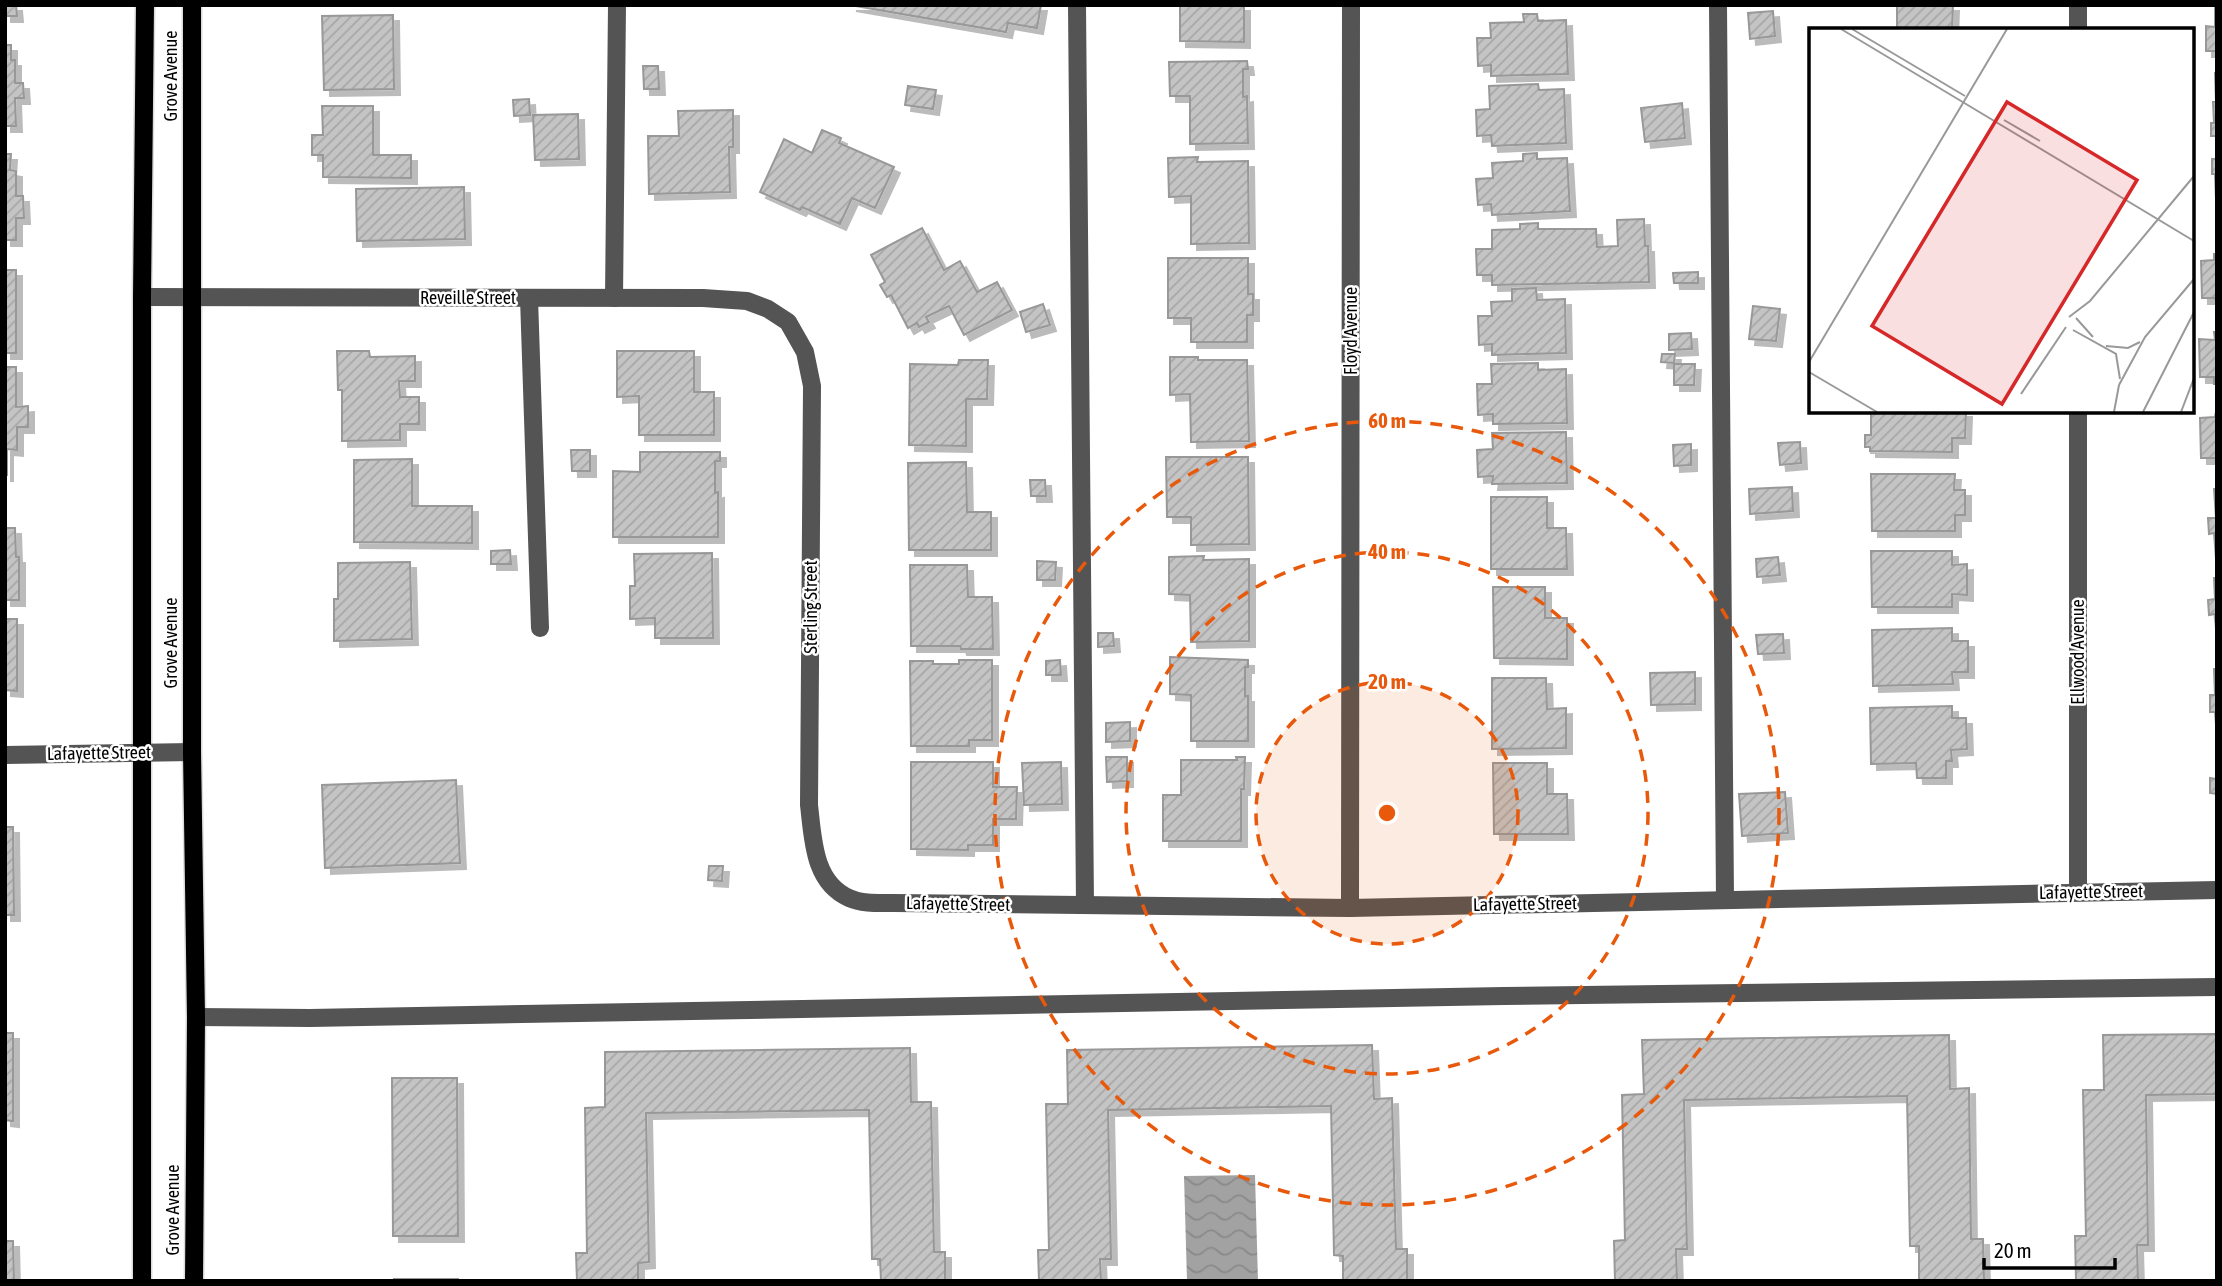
<svg xmlns="http://www.w3.org/2000/svg" width="2222" height="1286" font-family="'Asap Condensed',sans-serif">
  <style>
    .water { fill: url(#water-waves) }
    .building { fill: url(#building-hatch); stroke: #989898; stroke-width: 2; filter: url(#shadow) }
    .lines { fill: none; stroke-linecap: round; stroke-linejoin: round }
    .major-casing { stroke: #dbdbdb; stroke-width: 21 }
    .minor { stroke: #545454; stroke-width: 18 }
    .major { stroke: #000; stroke-width: 18 }
    .ring { fill: none; stroke: #e8590c; stroke-width: 3.5; stroke-dasharray: 12 9 }
    .labels { text-anchor: middle; stroke-width: 5; stroke-linejoin: round; paint-order: stroke }
    .street-label { font-size: 18px; fill: #000; stroke: #fff }
    .inset-road { fill: none; stroke: #999; stroke-width: 2 }
    .view { fill: #d62828; fill-opacity: 0.15; stroke: #d62828; stroke-width: 3.5 }
    .inset-edge { fill: none; stroke: #000; stroke-width: 3.5 }
    .centre { fill: #e8590c; stroke: #fff; stroke-width: 3.5 }
    .ring-label { font-size: 21px; text-anchor: middle; font-weight: bold; fill: #e8590c; stroke: #fff; stroke-width: 5; stroke-linejoin: round; paint-order: stroke }
  </style>
  <defs>
    <pattern id="water-waves" width="16" height="10" patternUnits="userSpaceOnUse" patternTransform="scale(1.75)"><rect width="16" height="10" fill="#a2a2a2"/><path d="M0 5q4-4 8 0t8 0" fill="none" stroke="#8a8a8a"/></pattern>
    <pattern id="building-hatch" width="6" height="6" patternUnits="userSpaceOnUse" patternTransform="scale(1.75)"><rect width="6" height="6" fill="#c4c4c4"/><path d="M-1 1l2-2M0 6l6-6M5 7l2-2" fill="none" stroke="#a7a7a7"/></pattern>
    <filter id="shadow"><feDropShadow dx="6" dy="6" stdDeviation="0" flood-color="#0004"/></filter>
  </defs>
  <rect width="100%" height="100%" fill="#fff"/>
  <polygon class="water" points="1255,1175 1258,1281 1187,1281 1184,1176"/>
  <g class="building">
    <polygon points="5,5 16,5 17,16 5,16"/>
    <polygon points="850,5 1041,5 1037,28 1008,23 1006,32"/>
    <polygon points="1180,5 1244,5 1244,42 1180,41"/>
    <polygon points="1897,5 1953,5 1952,30 1897,30"/>
    <polygon points="2215,5 2217,5 2217,56 2215,51 2206,51 2206,26 2215,27"/>
    <polygon points="1773,11 1775,36 1750,39 1748,13"/>
    <polygon points="1523,14 1537,14 1538,21 1566,20 1568,74 1491,76 1491,65 1478,66 1477,38 1491,38 1490,23 1524,22"/>
    <polygon points="393,15 394,89 324,90 322,16"/>
    <polygon points="5,45 11,45 11,60 15,60 15,83 23,83 24,98 15,98 16,126 5,126"/>
    <polygon points="1247,61 1248,69 1243,69 1243,97 1247,96 1248,143 1190,144 1190,96 1170,96 1169,62"/>
    <polygon points="643,66 658,66 659,89 644,89"/>
    <polygon points="2215,73 2217,73 2217,136 2211,136 2211,123 2214,123 2213,102 2216,102"/>
    <polygon points="1538,84 1539,90 1564,89 1566,143 1492,146 1491,135 1477,136 1476,110 1490,109 1489,86"/>
    <polygon points="908,86 936,90 933,109 905,105"/>
    <polygon points="529,99 530,115 514,116 513,100"/>
    <polygon points="1682,103 1685,138 1645,142 1641,108"/>
    <polygon points="322,106 373,106 373,155 411,155 411,178 323,177 323,155 312,155 312,135 323,135"/>
    <polygon points="733,110 733,147 729,147 730,192 649,194 648,136 679,136 678,111"/>
    <polygon points="578,114 579,159 535,160 533,115"/>
    <polygon points="822,130 841,138 839,143 894,167 875,208 852,198 840,224 802,207 800,210 760,192 784,139 812,153"/>
    <polygon points="1537,153 1537,159 1567,158 1570,211 1492,215 1491,204 1478,205 1476,179 1493,178 1492,163 1523,161 1523,154"/>
    <polygon points="5,154 11,154 10,170 16,171 16,196 23,196 24,218 16,218 16,240 5,240"/>
    <polygon points="1198,157 1197,162 1248,161 1249,243 1191,244 1191,196 1169,197 1168,158"/>
    <polygon points="2212,159 2217,159 2217,226 2215,174 2212,174"/>
    <polygon points="464,187 465,239 357,241 356,189"/>
    <polygon points="1644,219 1645,246 1648,246 1649,282 1492,285 1492,275 1477,275 1476,249 1492,249 1492,230 1520,229 1520,224 1538,223 1538,229 1596,229 1597,247 1618,246 1617,220"/>
    <polygon points="922,228 944,270 960,261 977,292 997,282 1012,310 964,335 949,306 926,317 929,322 919,327 917,323 908,328 891,295 887,297 880,285 885,282 871,255"/>
    <polygon points="2214,254 2217,254 2217,307 2215,298 2202,298 2201,261 2214,260"/>
    <polygon points="1168,258 1248,258 1248,294 1253,294 1253,315 1247,315 1247,342 1191,342 1191,318 1168,318"/>
    <rect x="5" y="270" width="11" height="83"/>
    <polygon points="1698,272 1698,283 1674,283 1673,273"/>
    <polygon points="1536,288 1537,300 1565,299 1566,353 1492,355 1492,344 1479,345 1478,316 1492,316 1491,302 1512,301 1512,289"/>
    <polygon points="1043,304 1050,325 1026,332 1020,312"/>
    <polygon points="1753,306 1780,309 1776,341 1749,339"/>
    <polygon points="2214,332 2217,332 2217,384 2214,384 2214,377 2200,377 2199,339 2215,340"/>
    <polygon points="1691,333 1692,349 1669,350 1669,334"/>
    <polygon points="337,351 369,351 370,357 415,356 415,381 399,381 400,397 419,397 419,424 400,424 400,440 342,441 342,390 338,390"/>
    <polygon points="617,351 694,351 694,392 714,392 714,435 639,435 639,396 617,397"/>
    <polygon points="1662,354 1675,354 1674,363 1661,362"/>
    <polygon points="1170,357 1198,357 1198,360 1247,360 1249,441 1191,442 1190,394 1170,395"/>
    <polygon points="959,360 988,360 987,399 966,399 966,446 909,445 910,364 958,365"/>
    <polygon points="1538,363 1538,370 1566,369 1567,423 1493,424 1493,414 1478,415 1477,384 1492,384 1491,364"/>
    <polygon points="1674,364 1695,364 1694,385 1674,385"/>
    <polygon points="5,367 16,367 16,407 28,406 28,427 17,427 17,450 7,449 7,475 5,475"/>
    <polygon points="1871,411 1966,411 1965,438 1952,438 1952,452 1870,451 1870,447 1865,447 1865,435 1871,435"/>
    <polygon points="2216,412 2217,412 2217,464 2216,458 2201,458 2200,418 2215,417"/>
    <polygon points="1566,432 1567,483 1492,484 1493,476 1478,477 1477,450 1493,449 1492,433"/>
    <polygon points="1800,442 1801,463 1780,465 1778,443"/>
    <polygon points="1691,444 1691,465 1674,466 1673,445"/>
    <polygon points="571,450 590,450 590,471 572,471"/>
    <polygon points="640,452 720,452 720,461 715,461 715,493 718,492 718,537 613,537 613,471 640,472"/>
    <polygon points="1166,457 1248,457 1249,544 1191,545 1191,517 1167,517"/>
    <polygon points="412,459 412,506 472,506 472,543 354,542 354,460"/>
    <polygon points="966,462 967,512 991,512 991,550 909,550 908,463"/>
    <polygon points="1871,474 1955,474 1954,490 1965,490 1965,515 1955,515 1955,531 1872,531"/>
    <polygon points="1030,480 1045,480 1046,496 1031,496"/>
    <polygon points="1792,487 1793,511 1750,514 1749,489"/>
    <polygon points="2214,489 2217,489 2216,559 2214,533 2209,534 2208,518 2216,518"/>
    <polygon points="1491,497 1547,497 1547,528 1566,528 1567,569 1491,569"/>
    <polygon points="5,528 15,528 16,557 19,557 19,600 5,600"/>
    <polygon points="510,550 511,564 491,564 491,551"/>
    <polygon points="1871,551 1952,551 1952,565 1967,564 1967,595 1952,594 1952,607 1872,607"/>
    <polygon points="712,553 713,638 655,638 655,618 630,619 630,586 635,586 634,554"/>
    <polygon points="1204,556 1203,560 1249,559 1249,641 1191,642 1190,595 1169,594 1169,557"/>
    <polygon points="1778,557 1780,575 1757,577 1756,559"/>
    <polygon points="1037,561 1056,562 1055,580 1037,580"/>
    <polygon points="410,562 412,639 334,641 334,599 338,599 338,563"/>
    <polygon points="910,565 967,565 968,597 992,597 993,649 961,649 960,646 911,646"/>
    <polygon points="2214,578 2217,578 2217,645 2215,614 2209,615 2208,600 2215,599"/>
    <polygon points="1493,587 1545,587 1545,618 1567,618 1567,659 1494,658"/>
    <polygon points="5,619 17,619 17,691 5,690"/>
    <polygon points="1952,628 1952,641 1968,641 1968,672 1952,672 1953,684 1873,686 1872,630"/>
    <polygon points="1098,633 1113,633 1114,646 1098,647"/>
    <polygon points="1783,634 1784,653 1758,654 1756,635"/>
    <polygon points="1170,657 1248,660 1248,667 1245,667 1245,696 1248,696 1248,741 1191,741 1191,695 1170,694"/>
    <polygon points="959,660 992,660 992,740 969,740 969,746 911,746 910,661 933,661 933,664 959,664"/>
    <polygon points="1060,660 1061,675 1046,675 1046,661"/>
    <polygon points="2214,669 2217,669 2217,737 2215,712 2210,712 2210,695 2215,695"/>
    <polygon points="1695,672 1695,704 1651,705 1650,673"/>
    <polygon points="1492,678 1546,678 1547,709 1566,708 1566,748 1492,749"/>
    <polygon points="1952,706 1952,718 1966,718 1967,749 1951,750 1952,761 1946,761 1946,778 1917,778 1916,763 1871,764 1870,708"/>
    <polygon points="1130,722 1130,741 1106,742 1106,723"/>
    <polygon points="1106,757 1127,757 1127,781 1107,782"/>
    <polygon points="1236,757 1245,757 1244,789 1241,789 1241,841 1163,841 1163,795 1181,795 1181,760 1237,760"/>
    <polygon points="2216,757 2217,757 2217,825 2217,794 2210,793 2210,778 2216,779"/>
    <polygon points="911,762 993,762 993,787 1017,787 1016,819 993,819 993,845 968,845 968,850 911,849"/>
    <polygon points="1061,762 1062,804 1024,805 1022,763"/>
    <polygon points="1493,763 1547,763 1547,794 1567,794 1568,834 1494,834"/>
    <polygon points="456,780 460,863 325,868 322,785"/>
    <polygon points="1785,792 1788,833 1742,836 1739,794"/>
    <polygon points="5,827 13,827 14,915 5,915"/>
    <polygon points="709,866 723,866 722,881 708,880"/>
    <polygon points="5,1033 13,1033 13,1121 5,1120"/>
    <polygon points="2217,1034 2217,1094 2146,1095 2148,1245 2137,1245 2138,1281 2076,1281 2075,1236 2086,1236 2083,1090 2104,1090 2103,1035"/>
    <polygon points="1949,1035 1950,1089 1969,1088 1971,1239 1983,1239 1984,1281 1919,1281 1919,1246 1910,1246 1907,1096 1684,1100 1687,1249 1676,1249 1677,1281 1615,1281 1614,1241 1625,1240 1622,1095 1644,1094 1642,1040"/>
    <polygon points="1372,1045 1374,1099 1392,1098 1396,1249 1407,1249 1407,1281 1343,1281 1343,1256 1334,1255 1331,1106 1108,1110 1111,1259 1100,1259 1101,1281 1039,1281 1038,1250 1049,1250 1046,1104 1068,1104 1067,1050"/>
    <polygon points="910,1048 911,1102 931,1102 934,1252 945,1252 945,1281 881,1281 880,1259 872,1259 869,1110 646,1113 649,1262 638,1263 638,1281 577,1281 576,1253 587,1253 585,1108 605,1107 605,1052"/>
    <polygon points="392,1078 457,1078 458,1236 393,1236"/>
    <polygon points="5,1241 13,1241 14,1281 5,1281"/>
    <rect x="394" y="1279" width="64" height="2"/>
  </g>
  <g class="lines">
    <g class="major-casing">
      <g id="major">
        <polyline points="192,5 192,752 196,1017 194,1281"/>
        <polyline points="142,1281 142,297 145,5"/>
      </g>
    </g>
    <g class="minor">
      <polyline points="1077,5 1085,905"/>
      <polyline points="1718,5 1725,900"/>
      <polyline points="2078,5 2078,30"/>
      <path d="M142,297L703,298L747,301L768,309L788,322L805,352L812,386L809,805C813,838 813,882 849,898C862,904 878,903 893,903L1350,908L2217,890"/>
      <polyline points="529,298 540,628"/>
      <polyline points="614,298 617,5"/>
      <polyline points="2078,411 2078,892"/>
      <polyline points="5,755 192,752"/>
      <polyline points="1350,908 1351,5"/>
      <polyline points="196,1017 310,1018 1504,996 2217,987"/>
    </g>
    <use href="#major" class="major"/>
  </g>
  <circle cx="1387" cy="813" r="131" fill="#e8590c" fill-opacity=".12"/>
  <g class="ring">
    <circle cx="1387" cy="813" r="131"/>
    <circle cx="1387" cy="813" r="261"/>
    <circle cx="1387" cy="813" r="392"/>
  </g>
  <g class="labels">
    <g class="street-label">
      <text transform="translate(171 76) rotate(-90)" y="6">Grove Avenue</text>
      <text x="468" y="304">Reveille Street</text>
      <text transform="translate(1351 331) rotate(-90)" y="6">Floyd Avenue</text>
      <text transform="translate(811 607) rotate(-90)" y="6">Sterling Street</text>
      <text transform="translate(171 643) rotate(-90)" y="6">Grove Avenue</text>
      <text transform="translate(2078 652) rotate(-90)" y="6">Ellwood Avenue</text>
      <text transform="translate(99 753) rotate(-1)" y="6">Lafayette Street</text>
      <text transform="translate(2091 892) rotate(-1)" y="6">Lafayette Street</text>
      <text transform="translate(958 904) rotate(1)" y="6">Lafayette Street</text>
      <text transform="translate(1525 904) rotate(-1)" y="6">Lafayette Street</text>
      <text transform="translate(173 1210) rotate(-90)" y="6">Grove Avenue</text>
    </g>
  </g>
  <g transform="translate(1809 28)">
    <rect width="385" height="385" fill="#fff"/>
    <path class="inset-road" d="M32,1L152,73M43,1L156,68M152,73L385,213M195,92L231,113M260,289L281,273L385,148M267,290L284,309M264,302L307,326L311,351M297,318L319,320L331,314M0,334L198,1M0,344L68,384M310,357L336,309L385,251M212,366L257,299M305,384L310,357M334,384L385,284M372,384L385,350"/>
    <path class="view" d="M198,74L328,152L193,376L63,298Z"/>
    <rect width="385" height="385" class="inset-edge"/>
  </g>
  <circle cx="1387" cy="813" r="10" class="centre"/>
  <g class="ring-label">
    <text x="1387" y="428">60 m</text>
    <text x="1387" y="559">40 m</text>
    <text x="1387" y="689">20 m</text>
  </g>
  <rect width="2222" height="1286" fill="none" stroke="#000000" stroke-width="14"/>
  <path d="M1984 1258v10h131v-10" fill="none" stroke="#000000" stroke-width="3.5"/>
  <text x="1994" y="1258" font-size="21" fill="#000000" stroke="#ffffff" stroke-width="5" paint-order="stroke">20 m</text>
</svg>
